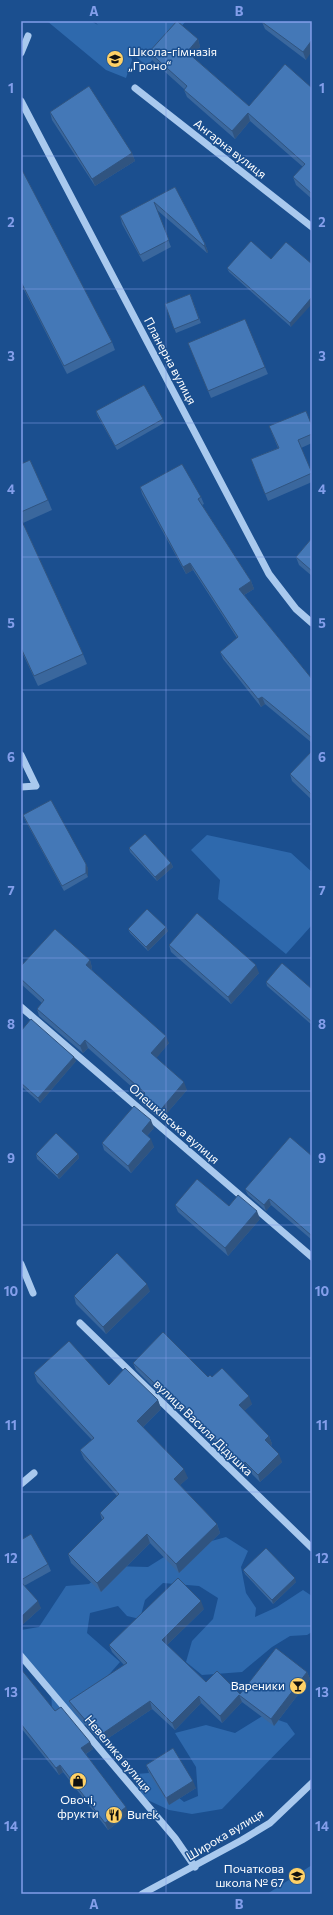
<svg xmlns="http://www.w3.org/2000/svg" width="333" height="1915" font-family="Commissioner,sans-serif">
  <style>
    .green { fill: #2e69ad }
    .lines { fill: none; stroke-linecap: round; stroke-linejoin: round }
    .minor { stroke: #a9c9ee; stroke-width: 7 }
    .wall { fill: #3a679d }
    .shaded-wall { fill: #305480 }
    .building { fill: #4478b7; stroke: #305480 }
    .grid { fill: none; stroke: #839eea; stroke-width: 1; stroke-opacity: 0.55 }
    .labels { text-anchor: middle; stroke-width: 3; stroke-linejoin: round; paint-order: stroke }
    .poi-label { font-size: 12px; fill: #fff; stroke: #1b4f8f; text-anchor: start }
    .street-label { font-size: 12px; fill: #fff; stroke: #1b4f8f }
    .neatline { fill: none; stroke: #839eea; stroke-width: 1.5 }
    .grid-label { font-size: 13px; text-anchor: middle; font-weight: bold; fill: #839eea }
  </style>
  <rect width="100%" height="100%" fill="#1b4f8f"/>
  <g class="green">
    <polygon points="47,21 91,21 98,25 94,21 186,21 147,66 129,51 132,60 126,78 106,70"/>
    <polygon points="207,835 291,853 312,872 312,925 286,954 218,899 220,880 191,850"/>
    <polygon points="226,1537 248,1551 241,1567 246,1593 256,1608 255,1617 277,1607 303,1590 312,1596 312,1632 307,1635 290,1636 272,1647 242,1672 202,1675 186,1662 192,1641 213,1619 218,1598 199,1586 163,1583 145,1600 140,1619 127,1616 118,1606 90,1613 87,1633 120,1662 98,1687 86,1723 77,1736 53,1734 51,1688 33,1667 21,1664 21,1630 39,1627 66,1586 89,1584 111,1566 148,1567 172,1552"/>
    <polygon points="264,1715 287,1723 295,1734 222,1809 192,1814 169,1810 137,1795 136,1774 149,1773 184,1802 198,1796 196,1767 175,1733 206,1725 235,1733"/>
    <polygon points="312,1865 312,1894 267,1894"/>
  </g>
  <g class="lines">
    <g class="minor">
      <polyline points="21,53 28,36"/>
      <polyline points="135,88 312,227"/>
      <polyline points="21,101 269,574 296,609 312,623"/>
      <polyline points="21,755 36,786 21,787"/>
      <polyline points="21,1007 312,1257"/>
      <polyline points="21,1264 33,1293"/>
      <polyline points="80,1323 312,1548"/>
      <polyline points="21,1484 34,1473"/>
      <polyline points="21,1656 175,1838 195,1867"/>
      <polyline points="142,1894 242,1840 270,1823 312,1783"/>
    </g>
  </g>
  <g class="wall">
    <polygon points="312,21 306,60 265,29 262,22"/>
    <polygon points="198,39 200,47 192,56 249,106 312,88 312,199 296,185 293,177 303,167 250,121 235,139 187,97 184,90 184,89 152,60 149,52"/>
    <polygon points="50,112 132,153 135,161 95,186 52,120"/>
    <polygon points="21,168 112,342 115,350 67,374 21,284"/>
    <polygon points="175,187 205,244 208,252 207,253 157,210 171,247 143,262 122,224 120,216"/>
    <polygon points="271,259 291,327 229,272 227,268"/>
    <polygon points="190,294 201,323 176,333 165,304"/>
    <polygon points="188,343 265,367 268,374 211,398"/>
    <polygon points="96,411 163,419 164,423 117,450 97,415"/>
    <polygon points="269,426 312,426 312,443 301,448 312,473 312,482 268,501 251,459 278,448"/>
    <polygon points="21,464 48,500 52,510 23,523 83,654 87,664 38,686 21,650"/>
    <polygon points="140,487 201,497 204,504 202,505 251,581 254,589 244,595 312,679 312,743 265,704 261,707 223,659 220,652 237,638 193,570 186,574 142,494"/>
    <polygon points="312,538 312,576 299,565 296,557"/>
    <polygon points="312,751 312,800 292,781 290,774"/>
    <polygon points="23,815 88,868 88,877 64,891 25,820"/>
    <polygon points="129,848 171,863 173,867 157,881 130,852"/>
    <polygon points="166,927 168,931 148,951 130,933 128,929"/>
    <polygon points="169,945 259,973 231,1004 171,952"/>
    <polygon points="90,960 92,968 91,969 169,1043 156,1058 187,1090 161,1120 143,1105 141,1098 142,1096 88,1048 83,1053 39,1016 37,1009 42,1003 21,984 21,966"/>
    <polygon points="266,982 312,989 312,1025 267,986"/>
    <polygon points="21,1031 76,1061 40,1103 21,1086"/>
    <polygon points="154,1128 147,1136 154,1147 131,1173 104,1150 102,1143"/>
    <polygon points="36,1154 78,1154 79,1158 59,1179 37,1159"/>
    <polygon points="312,1156 312,1240 271,1205 266,1211 248,1195 245,1189"/>
    <polygon points="175,1205 260,1219 228,1256 178,1212"/>
    <polygon points="150,1291 106,1334 76,1304 74,1296"/>
    <polygon points="133,1363 208,1377 212,1377 252,1404 244,1411 269,1436 272,1444 271,1445 282,1462 260,1482 247,1469 244,1472 172,1398 168,1402 136,1370"/>
    <polygon points="34,1373 109,1385 158,1400 161,1409 143,1427 188,1478 180,1485 217,1524 220,1533 179,1573 150,1543 101,1592 71,1563 68,1554 102,1520 100,1513 117,1496 84,1459 80,1450 92,1440 37,1382"/>
    <polygon points="21,1540 48,1564 51,1571 24,1586 41,1608 21,1626"/>
    <polygon points="243,1570 296,1582 273,1604 245,1574"/>
    <polygon points="204,1609 167,1645 206,1682 240,1694 307,1672 310,1679 274,1726 242,1702 222,1723 201,1703 175,1730 152,1709 101,1743 72,1709 69,1701 124,1665 112,1652 109,1645"/>
    <polygon points="21,1669 55,1711 90,1742 93,1749 86,1754 129,1814 108,1830 63,1772 59,1775 21,1728"/>
    <polygon points="146,1765 196,1788 169,1805 149,1773"/>
  </g>
  <g class="shaded-wall">
    <polygon points="198,39 200,47 189,59 187,52"/>
    <polygon points="312,40 312,51 306,60 303,52"/>
    <polygon points="248,113 250,121 235,139 232,131"/>
    <polygon points="132,153 135,161 95,186 92,179"/>
    <polygon points="205,244 208,252 207,253 204,246"/>
    <polygon points="312,297 312,304 291,327 290,323"/>
    <polygon points="190,563 193,570 186,574 183,567"/>
    <polygon points="251,581 254,589 242,596 239,589"/>
    <polygon points="262,697 265,704 261,707 258,699"/>
    <polygon points="171,863 173,867 157,881 155,877"/>
    <polygon points="86,864 88,868 88,877 86,873"/>
    <polygon points="166,927 168,931 148,951 146,947"/>
    <polygon points="90,960 92,968 88,972 86,965"/>
    <polygon points="256,965 259,973 231,1004 228,997"/>
    <polygon points="166,1036 169,1043 154,1061 151,1053"/>
    <polygon points="85,1040 88,1048 83,1053 80,1046"/>
    <polygon points="74,1057 76,1061 40,1103 38,1098"/>
    <polygon points="184,1082 187,1090 161,1120 158,1113"/>
    <polygon points="151,1120 154,1128 144,1139 142,1131"/>
    <polygon points="151,1139 154,1147 131,1173 128,1166"/>
    <polygon points="78,1154 79,1158 59,1179 57,1175"/>
    <polygon points="269,1199 271,1205 266,1211 264,1205"/>
    <polygon points="257,1211 260,1219 228,1256 225,1248"/>
    <polygon points="147,1284 150,1291 106,1334 103,1327"/>
    <polygon points="169,1391 172,1398 168,1402 166,1394"/>
    <polygon points="249,1396 252,1404 242,1413 239,1405"/>
    <polygon points="158,1400 161,1409 140,1430 137,1421"/>
    <polygon points="269,1436 272,1444 268,1447 265,1440"/>
    <polygon points="279,1454 282,1462 260,1482 258,1475"/>
    <polygon points="245,1462 247,1469 244,1472 241,1465"/>
    <polygon points="184,1469 188,1478 177,1488 174,1479"/>
    <polygon points="217,1524 220,1533 179,1573 176,1564"/>
    <polygon points="147,1534 150,1543 101,1592 97,1583"/>
    <polygon points="295,1578 296,1582 273,1604 272,1600"/>
    <polygon points="38,1601 41,1608 21,1626 21,1617"/>
    <polygon points="201,1601 204,1609 165,1647 162,1640"/>
    <polygon points="307,1672 310,1679 274,1726 271,1719"/>
    <polygon points="239,1695 242,1702 222,1723 220,1716"/>
    <polygon points="199,1696 201,1703 175,1730 172,1723"/>
    <polygon points="150,1701 152,1709 101,1743 99,1736"/>
    <polygon points="90,1742 93,1749 84,1755 81,1748"/>
    <polygon points="60,1765 63,1772 59,1775 56,1768"/>
    <polygon points="193,1781 196,1788 169,1805 166,1798"/>
    <polygon points="126,1807 129,1814 108,1830 105,1823"/>
  </g>
  <g class="building">
    <polygon points="177,21 198,39 187,52 249,106 285,64 312,88 312,194 293,177 305,164 248,113 232,131 184,90 187,86 149,52"/>
    <polygon points="263,21 312,21 312,40 303,52 262,22"/>
    <polygon points="89,86 132,153 92,179 50,112"/>
    <polygon points="21,168 112,342 64,366 21,282"/>
    <polygon points="175,187 205,244 204,246 154,202 169,240 140,255 120,216"/>
    <polygon points="251,241 271,259 286,242 312,264 312,297 290,323 227,268"/>
    <polygon points="190,294 199,319 174,329 165,304"/>
    <polygon points="245,319 265,367 208,391 188,343"/>
    <polygon points="144,385 163,419 115,446 96,411"/>
    <polygon points="306,411 312,426 312,434 298,440 312,473 265,494 251,459 279,448 269,426"/>
    <polygon points="30,460 48,500 21,512 21,464"/>
    <polygon points="182,464 201,497 198,499 251,581 239,589 312,679 312,738 262,697 258,699 220,652 238,637 190,563 183,567 140,487"/>
    <polygon points="21,519 83,654 34,676 21,648"/>
    <polygon points="312,538 312,571 296,557"/>
    <polygon points="312,751 312,795 290,774"/>
    <polygon points="51,800 86,864 86,873 62,886 23,815"/>
    <polygon points="145,834 171,863 155,877 129,848"/>
    <polygon points="147,909 166,927 146,947 128,929"/>
    <polygon points="197,913 256,965 228,997 169,945"/>
    <polygon points="55,929 90,960 86,965 166,1036 151,1053 184,1082 158,1113 141,1098 145,1093 85,1040 80,1046 37,1009 44,1000 21,979 21,966"/>
    <polygon points="282,963 312,989 312,1022 266,982"/>
    <polygon points="31,1019 74,1057 38,1098 21,1083 21,1031"/>
    <polygon points="134,1106 151,1120 142,1131 151,1139 128,1166 102,1143"/>
    <polygon points="56,1133 78,1154 57,1175 36,1154"/>
    <polygon points="290,1137 312,1156 312,1236 271,1200 269,1199 264,1205 245,1189"/>
    <polygon points="197,1179 229,1206 238,1195 257,1211 225,1248 175,1205"/>
    <polygon points="117,1253 147,1284 103,1327 74,1296"/>
    <polygon points="163,1332 208,1377 210,1375 212,1377 222,1368 249,1396 239,1405 269,1436 265,1440 279,1454 258,1475 245,1462 241,1465 169,1391 166,1394 133,1363"/>
    <polygon points="69,1341 109,1385 125,1368 158,1400 137,1421 184,1469 174,1479 217,1524 176,1564 147,1534 97,1583 68,1554 104,1518 100,1513 119,1494 80,1450 94,1438 34,1373"/>
    <polygon points="31,1534 48,1564 21,1580 21,1540"/>
    <polygon points="266,1548 295,1578 272,1600 243,1570"/>
    <polygon points="178,1578 201,1601 162,1640 206,1682 217,1671 240,1694 276,1648 307,1672 271,1719 239,1695 220,1716 199,1696 172,1723 150,1701 99,1736 69,1701 127,1663 109,1645"/>
    <polygon points="21,1582 38,1601 21,1617"/>
    <polygon points="21,1669 55,1711 61,1707 90,1742 81,1748 126,1807 105,1823 60,1765 56,1768 21,1724"/>
    <polygon points="173,1748 193,1781 166,1798 146,1765"/>
  </g>
  <path class="grid" d="M166,21V1894M21,156H312M21,289H312M21,423H312M21,557H312M21,690H312M21,824H312M21,958H312M21,1091H312M21,1225H312M21,1358H312M21,1492H312M21,1626H312M21,1759H312"/>
  <defs>
    <g id="school-disc" transform="scale(0.9)"><circle r="9.5" fill="#ffd166" stroke="#1b4f8f"/><path d="M0-5L7-2L0 1L-7-2ZM-4 1L0 2.5L4 1V4Q0 6-4 4Z" fill="#111"/></g>
    <g id="bar-disc" transform="scale(0.9)"><circle r="9.5" fill="#ffd166" stroke="#1b4f8f"/><path d="M-6-5H6L.8 .8V4.5H3.5V6h-7V4.5H-.8V.8Z" fill="#111"/></g>
    <g id="shop-disc" transform="scale(0.9)"><circle r="9.5" fill="#ffd166" stroke="#1b4f8f"/><path d="M-5-2.5h2.3a2.7 3.5 0 0 1 5.4 0H5L5.5 6h-11ZM-1.5-2.5h3a1.5 2.3 0 0 0-3 0Z" fill="#111"/></g>
    <g id="restaurant-disc" transform="scale(0.9)"><circle r="9.5" fill="#ffd166" stroke="#1b4f8f"/><path d="M-5-6h1v4h1v-4h1v4h1v-4h1v5L-1.5 .5V6h-2V.5L-5-1ZM5-6V6H3V1.5H1.5Q1.5-4 5-6Z" fill="#111"/></g>
  </defs>
  <g fill-rule="evenodd">
    <use href="#school-disc" x="115" y="59"/>
    <use href="#bar-disc" x="298" y="1686"/>
    <use href="#shop-disc" x="78" y="1781"/>
    <use href="#restaurant-disc" x="114" y="1815"/>
    <use href="#school-disc" x="297" y="1876"/>
  </g>
  <g class="labels">
    <g class="poi-label">
      <text x="128" y="56">Школа-гімназія<tspan x="128" dy="14">„Гроно“</tspan></text>
      <text x="285" y="1690" text-anchor="end">Вареники</text>
      <text x="78" y="1804" text-anchor="middle">Овочі,<tspan x="78" dy="14">фрукти</tspan></text>
      <text x="127" y="1819">Burek</text>
      <text x="284" y="1873" text-anchor="end">Початкова<tspan x="284" dy="14">школа № 67</tspan></text>
    </g>
    <g class="street-label">
      <text transform="translate(230 149) rotate(38)" y="4">Ангарна вулиця</text>
      <text transform="translate(170 361) rotate(62)" y="4">Планерна вулиця</text>
      <text transform="translate(174 1124) rotate(41)" y="4">Олешківська вулиця</text>
      <text transform="translate(203 1428) rotate(44)" y="4">вулиця Василя Дідушка</text>
      <text transform="translate(118 1754) rotate(50)" y="4">Невелика вулиця</text>
      <text transform="translate(225 1835) rotate(-31)" y="4">Широка вулиця</text>
    </g>
  </g>
  <rect width="333" height="1915" fill="none" stroke="#1b4f8f" stroke-width="44"/>
  <rect x="22" y="22" width="289" height="1871" class="neatline"/>
  <g class="grid-label">
    <text x="94" y="16">A</text>
    <text x="239" y="16">B</text>
    <text x="11" y="93">1</text>
    <text x="322" y="93">1</text>
    <text x="11" y="227">2</text>
    <text x="322" y="227">2</text>
    <text x="11" y="361">3</text>
    <text x="322" y="361">3</text>
    <text x="11" y="494">4</text>
    <text x="322" y="494">4</text>
    <text x="11" y="628">5</text>
    <text x="322" y="628">5</text>
    <text x="11" y="762">6</text>
    <text x="322" y="762">6</text>
    <text x="11" y="895">7</text>
    <text x="322" y="895">7</text>
    <text x="11" y="1029">8</text>
    <text x="322" y="1029">8</text>
    <text x="11" y="1163">9</text>
    <text x="322" y="1163">9</text>
    <text x="11" y="1296">10</text>
    <text x="322" y="1296">10</text>
    <text x="11" y="1430">11</text>
    <text x="322" y="1430">11</text>
    <text x="11" y="1563">12</text>
    <text x="322" y="1563">12</text>
    <text x="11" y="1697">13</text>
    <text x="322" y="1697">13</text>
    <text x="11" y="1831">14</text>
    <text x="322" y="1831">14</text>
    <text x="94" y="1909">A</text>
    <text x="239" y="1909">B</text>
  </g>
</svg>
